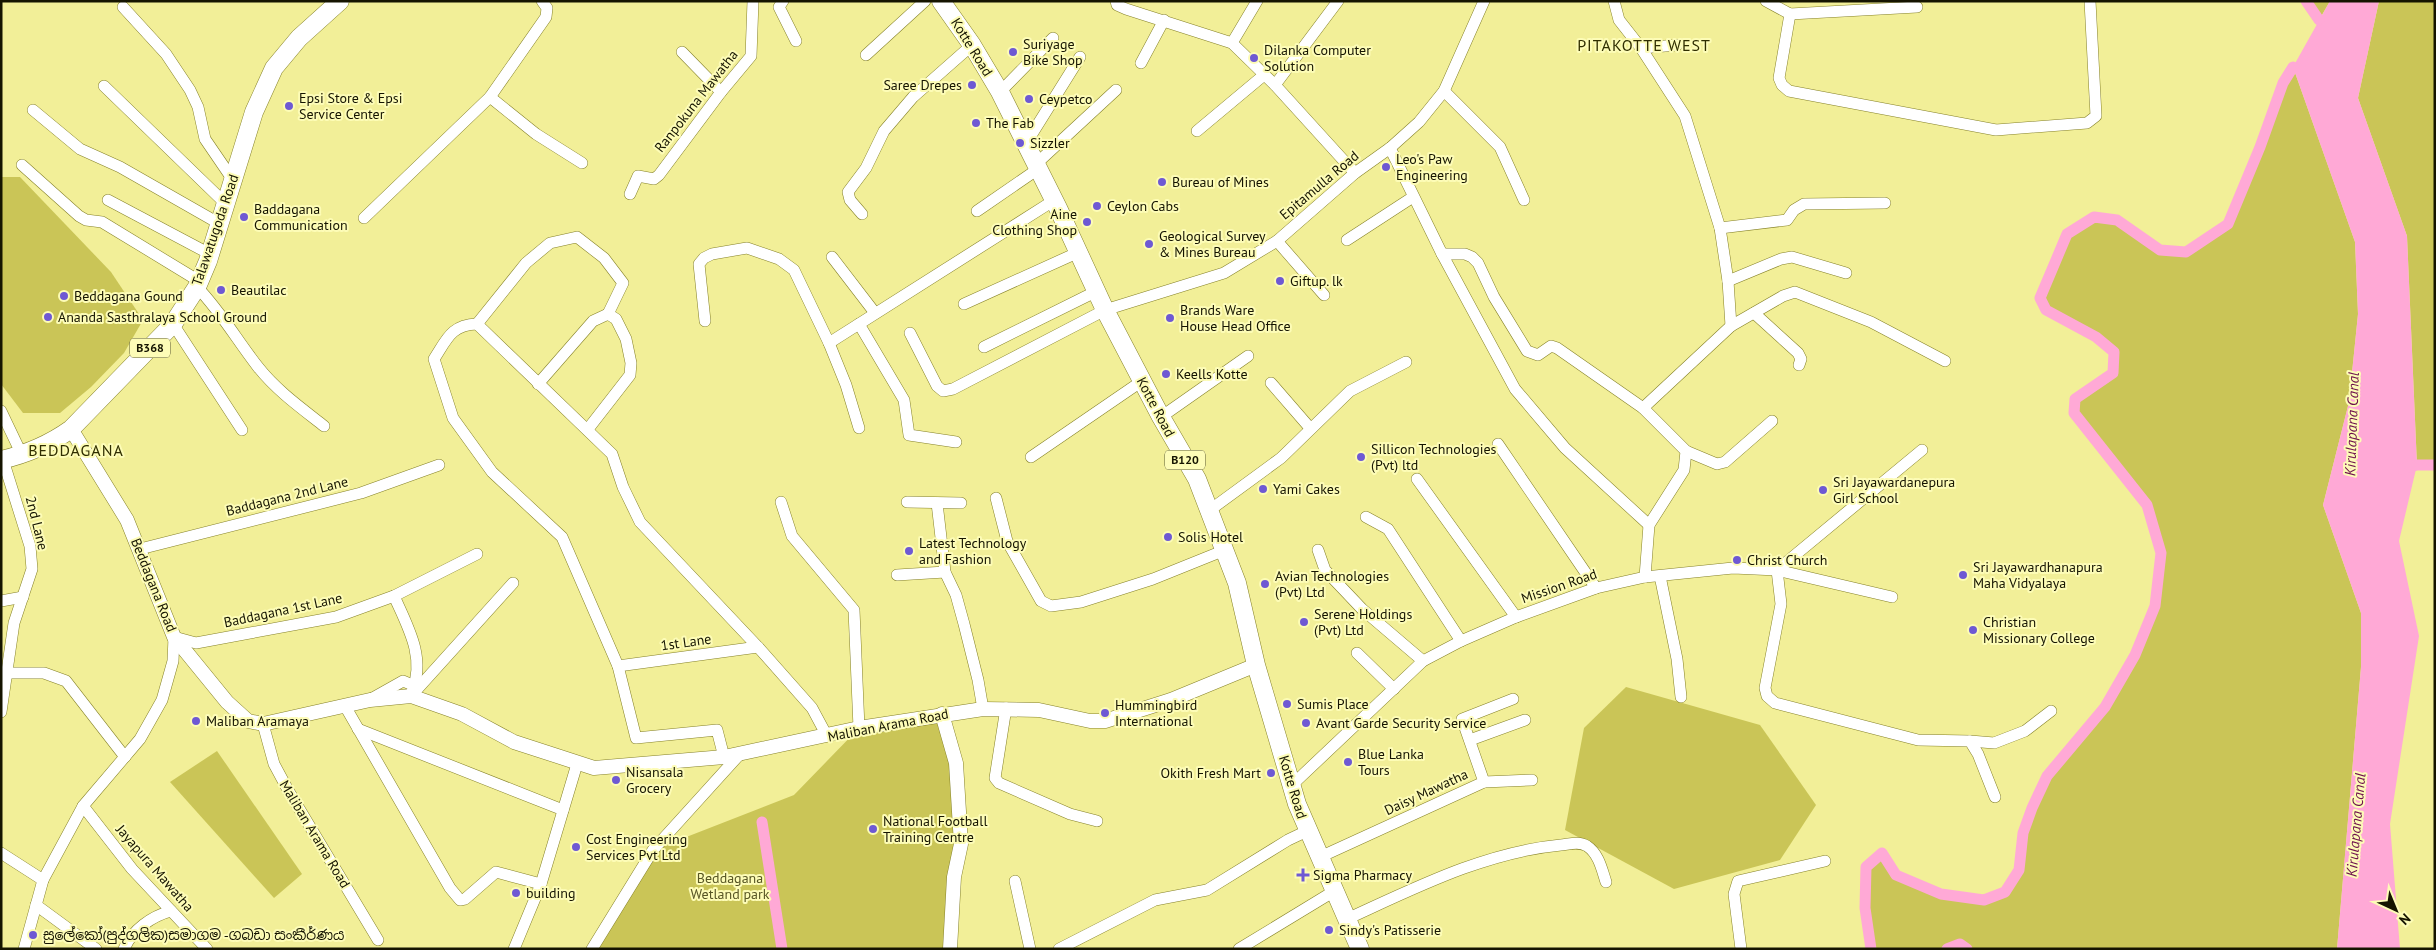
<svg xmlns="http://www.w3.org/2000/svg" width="2436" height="950" font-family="'PT Sans','Noto Sans Sinhala',sans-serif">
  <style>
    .green { fill: #cac557 }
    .water { fill: #ffa9d6 }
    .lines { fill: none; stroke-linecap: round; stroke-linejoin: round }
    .canal { stroke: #ffa9d6; stroke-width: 11 }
    .minor-casing { stroke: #868229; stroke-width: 12 }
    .tertiary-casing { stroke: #868229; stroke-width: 15 }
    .primary-casing { stroke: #868229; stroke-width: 19 }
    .minor { stroke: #fff; stroke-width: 11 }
    .tertiary { stroke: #fff; stroke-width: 14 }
    .primary { stroke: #fff; stroke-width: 18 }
    .poi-dot { fill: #6e59d3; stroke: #fdfcb7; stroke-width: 2 }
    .labels { text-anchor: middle; stroke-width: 4; stroke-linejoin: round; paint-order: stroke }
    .shield { fill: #fdfcb7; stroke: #5b5a37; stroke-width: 1 }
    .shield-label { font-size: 12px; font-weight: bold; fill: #151400 }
    .poi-label { font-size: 14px; fill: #151400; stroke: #fdfcb7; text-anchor: start }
    .street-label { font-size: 14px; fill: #151400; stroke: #fdfcb7 }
    .park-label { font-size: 14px; fill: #575524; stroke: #fdfcb7 }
    .water-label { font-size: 15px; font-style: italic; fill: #6e114d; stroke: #fdfcb7 }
    .quarter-label { font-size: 16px; letter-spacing: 1px; fill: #302e00; stroke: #fdfcb7 }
  </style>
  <rect width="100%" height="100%" fill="#f2ef98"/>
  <g class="green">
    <polygon points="2306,1 2330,1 2319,20"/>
    <polygon points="2379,1 2435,1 2435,465 2417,465 2407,236 2358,98"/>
    <polygon points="2293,67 2355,242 2358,314 2349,402 2323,505 2361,613 2361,667 2337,949 1967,949 1959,944 1947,949 1871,949 1865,908 1866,867 1882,853 1896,875 1941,894 1984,900 2005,892 2019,870 2023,833 2032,808 2047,776 2105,707 2135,655 2155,606 2161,553 2147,505 2074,413 2075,399 2113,373 2114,352 2096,337 2046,310 2040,298 2067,234 2094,217 2117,220 2160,250 2186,252 2228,224 2260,147 2283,83"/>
    <polygon points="1,177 20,177 111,272 143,320 124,353 91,387 60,413 23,413 1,384"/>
    <polygon points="1626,687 1760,725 1816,805 1780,860 1674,889 1565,830 1584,728"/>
    <polygon points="942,714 961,844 950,949 592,949 653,850 794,795 859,728"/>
    <polygon points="217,751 302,874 274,898 170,782"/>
  </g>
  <polygon class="water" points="2330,1 2379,1 2358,98 2407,236 2417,465 2399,541 2419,636 2390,824 2400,949 2337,949 2361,667 2361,613 2323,505 2349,402 2358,314 2355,242 2293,67"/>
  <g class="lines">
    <g class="canal">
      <polyline points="2306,1 2319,20"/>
      <polyline points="2402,469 2417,465 2435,465"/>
      <polyline points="762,822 782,949"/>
      <polyline points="1871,949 1865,908 1866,867 1882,853 1896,875 1941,894 1984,900 2005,892 2019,870 2023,833 2032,808 2047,776 2105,707 2135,655 2155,606 2161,553 2147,505 2074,413 2075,399 2113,373 2114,352 2096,337 2046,310 2040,298 2067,234 2094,217 2117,220 2160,250 2186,252 2228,224 2260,147 2283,83 2293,67"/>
      <polyline points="1947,949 1960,944 1967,949"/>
    </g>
    <g class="minor-casing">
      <g id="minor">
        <polyline points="783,1 779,7 796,41"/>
        <polyline points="1116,1 1117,5 1126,9 1232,43 1275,85 1355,173"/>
        <polyline points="1614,1 1619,20 1641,48 1677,45"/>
        <polyline points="1766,1 1790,14 1917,7"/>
        <polyline points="123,7 166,54 190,90 198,107 205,139 233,180"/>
        <polyline points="1790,14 1779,78 1782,85 1789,91 1996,130 2087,123 2096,116 2090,1"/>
        <polyline points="1232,43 1257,1"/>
        <polyline points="1641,48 1685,116 1720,228 1728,281 1731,326 1783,296 1795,292 1871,322 1945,361"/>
        <polyline points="682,52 721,92"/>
        <polyline points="866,55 925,1"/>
        <polyline points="1141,63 1164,20"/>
        <polyline points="1275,85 1338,1"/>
        <polyline points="104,86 226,204"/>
        <polyline points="1444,91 1500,147 1524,200"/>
        <polyline points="1000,92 1053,38"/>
        <polyline points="490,97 536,134 582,163"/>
        <polyline points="33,110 80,149 120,167 220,224"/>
        <polyline points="1197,131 1264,75"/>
        <polyline points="1025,145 1080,57"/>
        <polyline points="1390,148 1442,254 1515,389 1565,448 1649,525"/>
        <polyline points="1036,164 1116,90"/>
        <polyline points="22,165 79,216 86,220 102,222 199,281"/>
        <polyline points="630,194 638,176 654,179 659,175 721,92 751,56 753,1"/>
        <polyline points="108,200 210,254"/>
        <polyline points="977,211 1038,169"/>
        <polyline points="862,214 850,200 848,192 866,168 884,131 913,97 972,45"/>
        <polyline points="364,218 490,97 546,17 547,8 542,1"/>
        <polyline points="1720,228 1787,220 1794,210 1804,204 1885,203"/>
        <polyline points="1347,240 1413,197"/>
        <polyline points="1277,241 1324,295"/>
        <polyline points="1442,254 1465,254 1472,257 1478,263 1494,297 1527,351 1538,355 1551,346 1557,348 1643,408"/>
        <polyline points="832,257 875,313"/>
        <polyline points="1728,281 1781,259 1792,257 1846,273"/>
        <path d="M197,287C221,312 237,340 258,367C276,390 301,408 324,426"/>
        <polyline points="964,304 1079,252"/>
        <polyline points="1754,313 1798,353 1801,359 1799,365"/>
        <polyline points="705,321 699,264 704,258 712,254 747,248 779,259 794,270 829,343 1053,201"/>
        <polyline points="173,324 242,430"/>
        <polyline points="477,324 526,263 550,243 577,237 604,258 623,283 608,314"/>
        <polyline points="859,324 904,400 909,435 956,442"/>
        <polyline points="910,333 937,386 943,391 953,389 1105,310 1224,273 1277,241 1355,173 1390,148 1419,122 1444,91 1484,1"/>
        <polyline points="829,343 846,385 859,428"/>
        <polyline points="984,347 1097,291"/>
        <polyline points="1271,383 1310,428"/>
        <polyline points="538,384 593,321 608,314 616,319 626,339 631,363 630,375 588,429"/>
        <polyline points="1,411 22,455"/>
        <polyline points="1161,417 1248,356"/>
        <polyline points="1498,444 1596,588"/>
        <polyline points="1922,450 1777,570 1781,604 1765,688 1767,696 1775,703 1918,740 1970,741 1978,754 1995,797"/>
        <polyline points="1686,451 1717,464 1725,462 1772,421"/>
        <polyline points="1031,457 1142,381"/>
        <polyline points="1417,479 1516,617"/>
        <polyline points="996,498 1007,541 1041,601 1051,606 1081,602 1153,579 1225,550"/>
        <polyline points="781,502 792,536 854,610 859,728"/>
        <polyline points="907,502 961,503"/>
        <polyline points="937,503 945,572 956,595 964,624 978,680 983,709"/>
        <polyline points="1210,510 1281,458 1350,391 1406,362"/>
        <polyline points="1366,517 1388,529 1461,641"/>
        <polyline points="140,549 361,493 439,465"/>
        <polyline points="1318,550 1325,570 1362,609 1423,661"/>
        <polyline points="897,575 945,572"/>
        <polyline points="1660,576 1677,659 1681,697"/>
        <polyline points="1645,577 1649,525 1684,470 1686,451 1643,408 1731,326"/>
        <path d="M394,596C408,627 426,658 412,692"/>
        <polyline points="1,601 23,597"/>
        <polyline points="1357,653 1394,689"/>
        <polyline points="618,666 758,647"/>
        <polyline points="1,673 44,673 66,681 125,757"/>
        <polyline points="411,696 513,583"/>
        <polyline points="371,699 403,681 415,686"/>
        <polyline points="345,706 450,888 460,900 465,899 496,872 541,884"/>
        <polyline points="1006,708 995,778 999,783 1070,814 1097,821"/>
        <polyline points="1,712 14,623 32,569 30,546 3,460"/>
        <polyline points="263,724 274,764 288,790 378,940"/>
        <polyline points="358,729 563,810"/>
        <polyline points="1470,740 1525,720"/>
        <polyline points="1970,741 1994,743 2025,731 2051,711"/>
        <path d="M724,757L717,730L636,738L618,666L562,537L492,472L453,418L434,359C447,339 451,325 477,324L612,454L623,487L640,522L758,647L812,708L827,736"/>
        <polyline points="1484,782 1532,780"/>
        <polyline points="1292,785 1423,661 1461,641 1516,617 1596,588 1645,577 1733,568 1777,570 1892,597"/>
        <polyline points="83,806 132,869 207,949"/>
        <polyline points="1,853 43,880"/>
        <polyline points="1320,857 1484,782 1462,719 1513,699"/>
        <polyline points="1015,881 1030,949"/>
        <polyline points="36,905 96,949"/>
        <path d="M1347,919C1415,888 1485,852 1561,845C1570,844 1579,841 1587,846C1599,854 1602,870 1606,882"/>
        <polyline points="24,949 43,880 83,806 140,739 162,700 173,661 174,637 196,643 336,617 394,596 477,554"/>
        <path d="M124,949C132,930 152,916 171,911"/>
        <polyline points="514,949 541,884 577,764"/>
        <polyline points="592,949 653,850 740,754"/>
        <polyline points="1059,949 1155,900 1207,890 1288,840 1307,831"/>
        <polyline points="1239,949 1336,890"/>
        <polyline points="1741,949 1734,894 1738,881 1825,861"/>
      </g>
    </g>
    <g class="tertiary-casing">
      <g id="tertiary">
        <polyline points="71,429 127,520 174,637 227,702 248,721 263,724 370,700 411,696 462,714 514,742 594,768 724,757 859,728 983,709 1039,710 1090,721 1105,721 1171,700 1256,665"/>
        <polyline points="942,714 956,763 961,844 954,877 950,949"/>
      </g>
    </g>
    <g class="primary-casing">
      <g id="primary">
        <polyline points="941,1 972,45 1000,92 1058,208 1105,310 1161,417 1197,479 1237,583 1256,665 1297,804 1360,949"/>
        <path d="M1,460C27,454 50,444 71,429L173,324L197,287L208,261L254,112L274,68L299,38L340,1"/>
      </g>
    </g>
    <use href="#minor" class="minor"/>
    <use href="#tertiary" class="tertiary"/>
    <use href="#primary" class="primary"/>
  </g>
  <g class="poi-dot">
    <circle cx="1013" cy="52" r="5"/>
    <circle cx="1254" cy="58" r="5"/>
    <circle cx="972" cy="85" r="5"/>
    <circle cx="1029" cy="99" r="5"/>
    <circle cx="289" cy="106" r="5"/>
    <circle cx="976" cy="123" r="5"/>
    <circle cx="1020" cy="143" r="5"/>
    <circle cx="1386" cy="167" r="5"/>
    <circle cx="1162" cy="182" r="5"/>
    <circle cx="1097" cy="206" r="5"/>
    <circle cx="244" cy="217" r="5"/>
    <circle cx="1087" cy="222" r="5"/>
    <circle cx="1149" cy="244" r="5"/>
    <circle cx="1280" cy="281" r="5"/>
    <circle cx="221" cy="290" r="5"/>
    <circle cx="64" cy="296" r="5"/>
    <circle cx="48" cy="317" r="5"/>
    <circle cx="1170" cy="318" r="5"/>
    <circle cx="1166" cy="374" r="5"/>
    <circle cx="1361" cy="457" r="5"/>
    <circle cx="1263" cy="489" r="5"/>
    <circle cx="1823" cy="490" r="5"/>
    <circle cx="1168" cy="537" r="5"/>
    <circle cx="909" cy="551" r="5"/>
    <circle cx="1737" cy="560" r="5"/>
    <circle cx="1963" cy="575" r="5"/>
    <circle cx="1265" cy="584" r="5"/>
    <circle cx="1304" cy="622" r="5"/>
    <circle cx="1973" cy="630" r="5"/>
    <circle cx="1287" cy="704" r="5"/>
    <circle cx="1105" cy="713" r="5"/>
    <circle cx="196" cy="721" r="5"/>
    <circle cx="1306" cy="723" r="5"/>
    <circle cx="1348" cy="762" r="5"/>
    <circle cx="1271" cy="773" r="5"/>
    <circle cx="616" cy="780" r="5"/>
    <circle cx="873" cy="829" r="5"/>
    <circle cx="576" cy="847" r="5"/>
    <path d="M1300.5 867.5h5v5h5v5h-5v5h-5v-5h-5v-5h5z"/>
    <circle cx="516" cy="893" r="5"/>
    <circle cx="1329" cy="930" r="5"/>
    <circle cx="33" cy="935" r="5"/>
  </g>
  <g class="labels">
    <g class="shield">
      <rect x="130" y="338.5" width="40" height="19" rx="4"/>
      <rect x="1165" y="450.5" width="40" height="19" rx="4"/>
    </g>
    <g class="shield-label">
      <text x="150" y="352">B368</text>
      <text x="1185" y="464">B120</text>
    </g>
    <g class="poi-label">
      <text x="1023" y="49">Suriyage<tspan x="1023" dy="16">Bike Shop</tspan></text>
      <text x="1264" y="55">Dilanka Computer<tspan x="1264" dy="16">Solution</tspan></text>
      <text x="962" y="90" text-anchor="end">Saree Drepes</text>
      <text x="299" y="103">Epsi Store &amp; Epsi<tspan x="299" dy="16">Service Center</tspan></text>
      <text x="1039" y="104">Ceypetco</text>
      <text x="986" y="128">The Fab</text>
      <text x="1030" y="148">Sizzler</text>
      <text x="1396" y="164">Leo's Paw<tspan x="1396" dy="16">Engineering</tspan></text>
      <text x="1172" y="187">Bureau of Mines</text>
      <text x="1107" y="211">Ceylon Cabs</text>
      <text x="254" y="214">Baddagana<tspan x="254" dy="16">Communication</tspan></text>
      <text x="1077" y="219" text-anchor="end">Aine<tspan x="1077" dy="16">Clothing Shop</tspan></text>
      <text x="1159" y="241">Geological Survey<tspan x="1159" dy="16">&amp; Mines Bureau</tspan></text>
      <text x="1290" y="286">Giftup. lk</text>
      <text x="231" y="295">Beautilac</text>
      <text x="74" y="301">Beddagana Gound</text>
      <text x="1180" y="315">Brands Ware<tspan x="1180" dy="16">House Head Office</tspan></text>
      <text x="58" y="322">Ananda Sasthralaya School Ground</text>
      <text x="1176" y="379">Keells Kotte</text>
      <text x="1371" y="454">Sillicon Technologies<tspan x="1371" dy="16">(Pvt) ltd</tspan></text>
      <text x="1833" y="487">Sri Jayawardanepura<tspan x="1833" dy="16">Girl School</tspan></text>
      <text x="1273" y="494">Yami Cakes</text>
      <text x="1178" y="542">Solis Hotel</text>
      <text x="919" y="548">Latest Technology<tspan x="919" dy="16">and Fashion</tspan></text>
      <text x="1747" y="565">Christ Church</text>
      <text x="1973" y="572">Sri Jayawardhanapura<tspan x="1973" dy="16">Maha Vidyalaya</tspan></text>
      <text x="1275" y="581">Avian Technologies<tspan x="1275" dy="16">(Pvt) Ltd</tspan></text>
      <text x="1314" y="619">Serene Holdings<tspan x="1314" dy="16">(Pvt) Ltd</tspan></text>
      <text x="1983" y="627">Christian<tspan x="1983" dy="16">Missionary College</tspan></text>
      <text x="1297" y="709">Sumis Place</text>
      <text x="1115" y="710">Hummingbird<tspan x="1115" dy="16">International</tspan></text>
      <text x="206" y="726">Maliban Aramaya</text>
      <text x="1316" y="728">Avant Garde Security Service</text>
      <text x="1358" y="759">Blue Lanka<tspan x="1358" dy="16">Tours</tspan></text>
      <text x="626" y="777">Nisansala<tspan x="626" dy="16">Grocery</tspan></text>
      <text x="1261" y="778" text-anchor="end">Okith Fresh Mart</text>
      <text x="883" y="826">National Football<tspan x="883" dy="16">Training Centre</tspan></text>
      <text x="586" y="844">Cost Engineering<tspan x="586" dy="16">Services Pvt Ltd</tspan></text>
      <text x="1313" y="880">Sigma Pharmacy</text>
      <text x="526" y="898">building</text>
      <text x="1339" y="935">Sindy's Patisserie</text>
      <text x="43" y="940">සුලේකෝ(පුද්ගලික)සමාගම -ගබඩා සංකීර්ණය</text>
    </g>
    <g class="street-label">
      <text transform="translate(972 47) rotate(58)" y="5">Kotte Road</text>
      <text transform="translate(696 101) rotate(-52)" y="5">Ranpokuna Mawatha</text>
      <text transform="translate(1319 185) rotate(-40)" y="5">Epitamulla Road</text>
      <text transform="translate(215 230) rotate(-71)" y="5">Talawatugoda Road</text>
      <text transform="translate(1156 407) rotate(62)" y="5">Kotte Road</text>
      <text transform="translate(287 496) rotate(-14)" y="5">Baddagana 2nd Lane</text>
      <text transform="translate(37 523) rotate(76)" y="5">2nd Lane</text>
      <text transform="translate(154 585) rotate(68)" y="5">Beddagana Road</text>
      <text transform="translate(1559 586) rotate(-19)" y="5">Mission Road</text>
      <text transform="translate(283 610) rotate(-12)" y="5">Baddagana 1st Lane</text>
      <text transform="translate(686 642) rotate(-8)" y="5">1st Lane</text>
      <text transform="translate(888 725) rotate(-11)" y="5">Maliban Arama Road</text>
      <text transform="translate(1293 787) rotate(73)" y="5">Kotte Road</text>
      <text transform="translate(1426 792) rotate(-25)" y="5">Daisy Mawatha</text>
      <text transform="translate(315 834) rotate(59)" y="5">Maliban Arama Road</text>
      <text transform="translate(155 868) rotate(49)" y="5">Jayapura Mawatha</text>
    </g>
    <g class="park-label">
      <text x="730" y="883">Beddagana<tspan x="730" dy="16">Wetland park</tspan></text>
    </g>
    <g class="water-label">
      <text transform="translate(2352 424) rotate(-88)" y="5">Kirulapana Canal</text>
      <text transform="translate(2356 825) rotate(-85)" y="5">Kirulapana Canal</text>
    </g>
    <g class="quarter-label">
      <text x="1644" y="51">PITAKOTTE WEST</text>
      <text x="76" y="456">BEDDAGANA</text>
    </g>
  </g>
  <rect width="2436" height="950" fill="none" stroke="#151400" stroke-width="5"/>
  <g transform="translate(2396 910) rotate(136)" stroke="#fdfcb7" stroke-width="4" paint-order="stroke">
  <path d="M0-4L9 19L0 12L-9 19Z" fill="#151400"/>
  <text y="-8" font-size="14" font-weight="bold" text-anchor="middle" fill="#151400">N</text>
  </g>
</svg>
